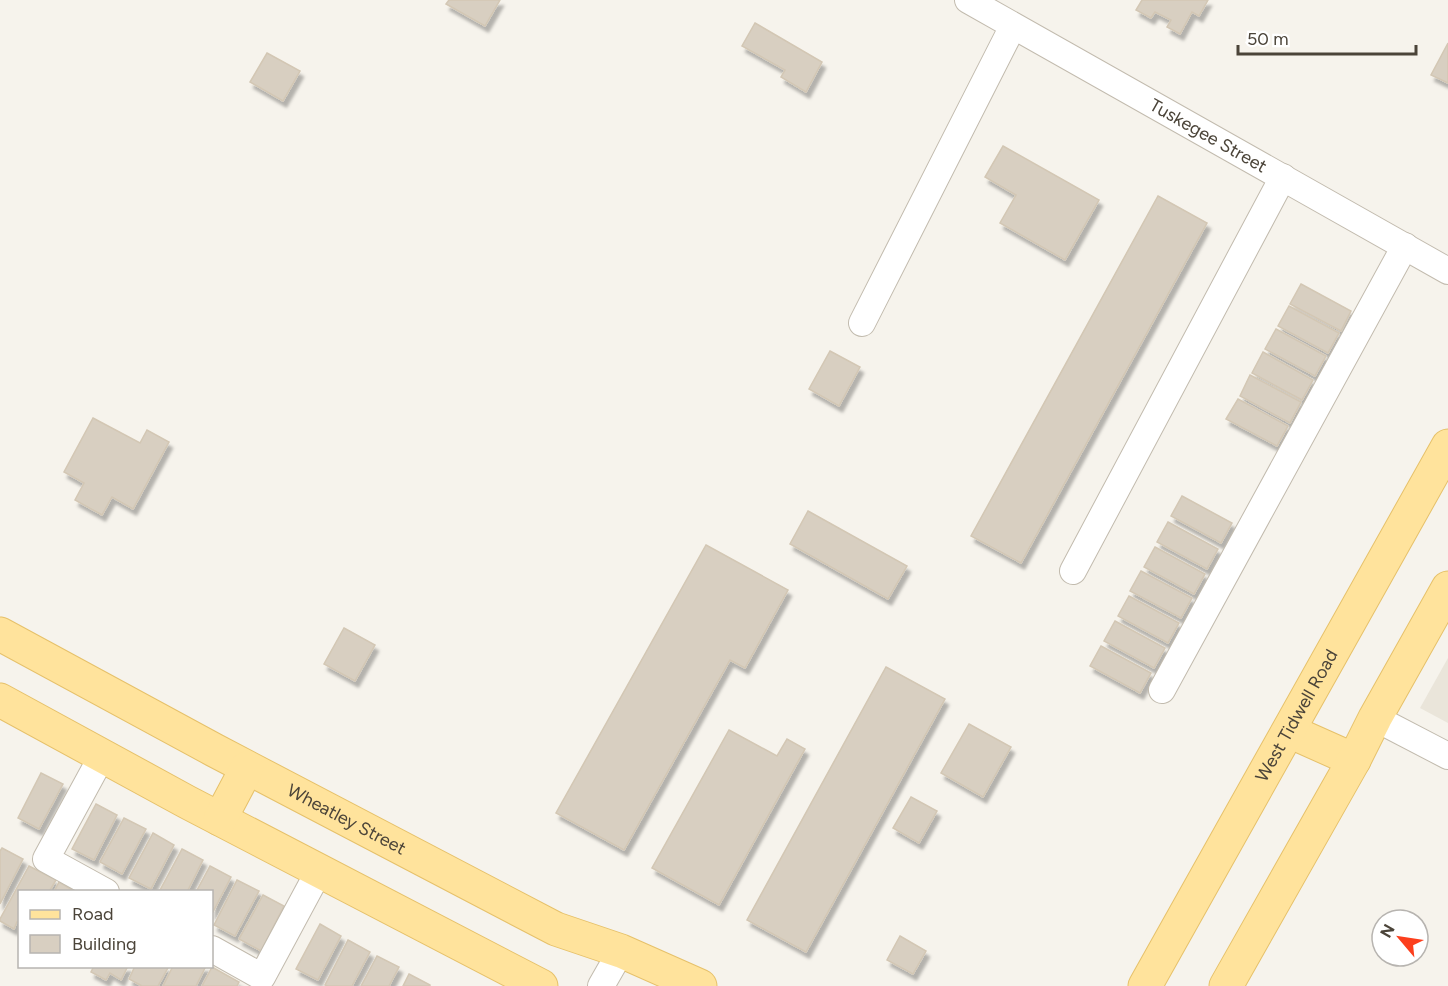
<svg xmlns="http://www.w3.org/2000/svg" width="1448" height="986" font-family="Figtree,sans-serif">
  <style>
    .residential { fill: #eae5da }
    .building { fill: #d8cfc1; stroke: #d3c7b4; stroke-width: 1.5; filter: url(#shadow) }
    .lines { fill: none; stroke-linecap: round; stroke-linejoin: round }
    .minor-casing { stroke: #c2bbae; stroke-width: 28 }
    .major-casing { stroke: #e6c16a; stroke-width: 35 }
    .minor { stroke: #fff; stroke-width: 26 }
    .major { stroke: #ffe39c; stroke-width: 33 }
    .labels { text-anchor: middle; stroke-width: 5; stroke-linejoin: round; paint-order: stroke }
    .street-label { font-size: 18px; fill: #4b4439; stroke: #fff }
  </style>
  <defs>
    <filter id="shadow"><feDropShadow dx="3.5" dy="6" stdDeviation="1.5" flood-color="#0004"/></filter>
  </defs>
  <rect width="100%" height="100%" fill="#f6f3ec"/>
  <polygon class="residential" points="1448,658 1448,723 1420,708"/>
  <g class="building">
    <polygon points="449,0 500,0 485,26 446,4"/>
    <polygon points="1142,0 1208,0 1199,16 1192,12 1180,34 1167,27 1171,20 1155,12 1151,18 1136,10"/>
    <polygon points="755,23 822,62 806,92 781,77 785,70 742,46"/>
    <polygon points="1448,43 1448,83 1431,75"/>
    <polygon points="267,53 300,71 283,101 250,82"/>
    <polygon points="1003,146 1099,200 1065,260 1000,223 1016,195 985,177"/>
    <polygon points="1158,196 1207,223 1021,563 971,536"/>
    <polygon points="1301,284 1351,311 1341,331 1290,304"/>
    <polygon points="1289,306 1339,333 1328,353 1278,326"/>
    <polygon points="1276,329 1326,356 1315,376 1265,349"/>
    <polygon points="830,351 860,367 839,406 809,389"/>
    <polygon points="1263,352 1313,380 1302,400 1252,373"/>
    <polygon points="1250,375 1301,402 1290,423 1240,396"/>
    <polygon points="1238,399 1288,426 1277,446 1226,419"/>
    <polygon points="93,418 140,443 147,430 169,442 133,509 112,497 102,515 75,500 84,483 64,472"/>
    <polygon points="1182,496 1232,523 1221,543 1171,516"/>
    <polygon points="808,511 907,566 888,599 790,544"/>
    <polygon points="1168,522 1218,549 1207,569 1157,542"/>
    <polygon points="706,545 788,590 745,668 730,660 624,850 556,813"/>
    <polygon points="1155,547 1205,574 1194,594 1144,567"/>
    <polygon points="1141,571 1192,598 1181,618 1130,591"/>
    <polygon points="1129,596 1179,623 1168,643 1118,616"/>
    <polygon points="1115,621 1165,648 1154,668 1104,641"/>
    <polygon points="344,628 375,645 355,681 324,664"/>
    <polygon points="1101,646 1151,673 1140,693 1090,666"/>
    <polygon points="886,667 945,699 806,952 747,920"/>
    <polygon points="969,724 1011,747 983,797 941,773"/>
    <polygon points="729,730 777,756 787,739 805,749 719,905 652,868"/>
    <polygon points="41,773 63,784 39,829 18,818"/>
    <polygon points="911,797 937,811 919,843 893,828"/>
    <polygon points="96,804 117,815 94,860 72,849"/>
    <polygon points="124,818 146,829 122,874 100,862"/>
    <polygon points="153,833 174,845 151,889 129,878"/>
    <polygon points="2,848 23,859 0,904 0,851"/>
    <polygon points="182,849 203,860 187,892 159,892"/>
    <polygon points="29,866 56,880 49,892 20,892 20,923 17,922 14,929 0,921 0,919"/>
    <polygon points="210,866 231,877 212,914 212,892 196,892"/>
    <polygon points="237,880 259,891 235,936 214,925"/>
    <polygon points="59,882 76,892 54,892"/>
    <polygon points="263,895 284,906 261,951 239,939"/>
    <polygon points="320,924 341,936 318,980 296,969"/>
    <polygon points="900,936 926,951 913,974 887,960"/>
    <polygon points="348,940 370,952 352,986 327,986 325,985"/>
    <polygon points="377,956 399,967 389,986 361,986"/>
    <polygon points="94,966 128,966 121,980 110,973 106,980 91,972"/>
    <polygon points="135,966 169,966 158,986 142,986 129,979"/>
    <polygon points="173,966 206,966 196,986 163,986"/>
    <polygon points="212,967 239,982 237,986 202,986"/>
    <polygon points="409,974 430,985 430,986 403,986"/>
  </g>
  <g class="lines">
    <g class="minor-casing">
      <g id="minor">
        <path id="s1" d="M968,0L1448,271"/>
        <polyline points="862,323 1013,26"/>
        <polyline points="1073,571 1283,177"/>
        <polyline points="1162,690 1405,246"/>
        <polyline points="1375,718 1448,756"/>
        <polyline points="102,756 46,859 106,892"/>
        <polyline points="212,949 262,977 319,871"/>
        <polyline points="601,986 621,951"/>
      </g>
    </g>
    <g class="major-casing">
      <g id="major">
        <path id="s2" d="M0,634L214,750L556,929L621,951L700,986"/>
        <polyline points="0,700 187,802 541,986"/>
        <polyline points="1289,731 1354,760"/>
        <polyline points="220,819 247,768"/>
        <path id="s3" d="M1145,986L1448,446"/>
        <polyline points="1226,986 1354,760 1375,718 1448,588"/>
      </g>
    </g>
    <use href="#minor" class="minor"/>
    <use href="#major" class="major"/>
  </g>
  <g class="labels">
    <g class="street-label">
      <text dy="6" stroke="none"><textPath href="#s1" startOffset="276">Tuskegee Street</textPath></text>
      <text dy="6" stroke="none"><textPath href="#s3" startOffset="310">West Tidwell Road</textPath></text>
      <text dy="6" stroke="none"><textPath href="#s2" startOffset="393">Wheatley Street</textPath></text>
    </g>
  </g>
  <rect x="18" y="890" width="195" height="78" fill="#ffffff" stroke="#b7b4b0" stroke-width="1.5"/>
  <rect x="30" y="910" width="30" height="9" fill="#ffe39c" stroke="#b7b4b0" stroke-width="1.5"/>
  <text x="72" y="920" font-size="18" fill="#4b4439">Road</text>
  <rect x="30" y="935" width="30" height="18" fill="#d8cfc1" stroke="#b7b4b0" stroke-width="1.5"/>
  <text x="72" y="950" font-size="18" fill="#4b4439">Building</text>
  <g transform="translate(1400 938) rotate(299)"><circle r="28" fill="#ffffff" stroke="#b7b4b0" stroke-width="1.5"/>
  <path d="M0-4.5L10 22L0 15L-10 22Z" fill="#fc3f1d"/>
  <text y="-9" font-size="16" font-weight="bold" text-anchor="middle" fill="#4b4439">N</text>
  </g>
  <path d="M1238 45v9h178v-9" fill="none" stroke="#4b4439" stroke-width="3"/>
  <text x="1247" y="45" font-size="18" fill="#4b4439" stroke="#ffffff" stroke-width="4.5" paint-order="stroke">50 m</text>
</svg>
